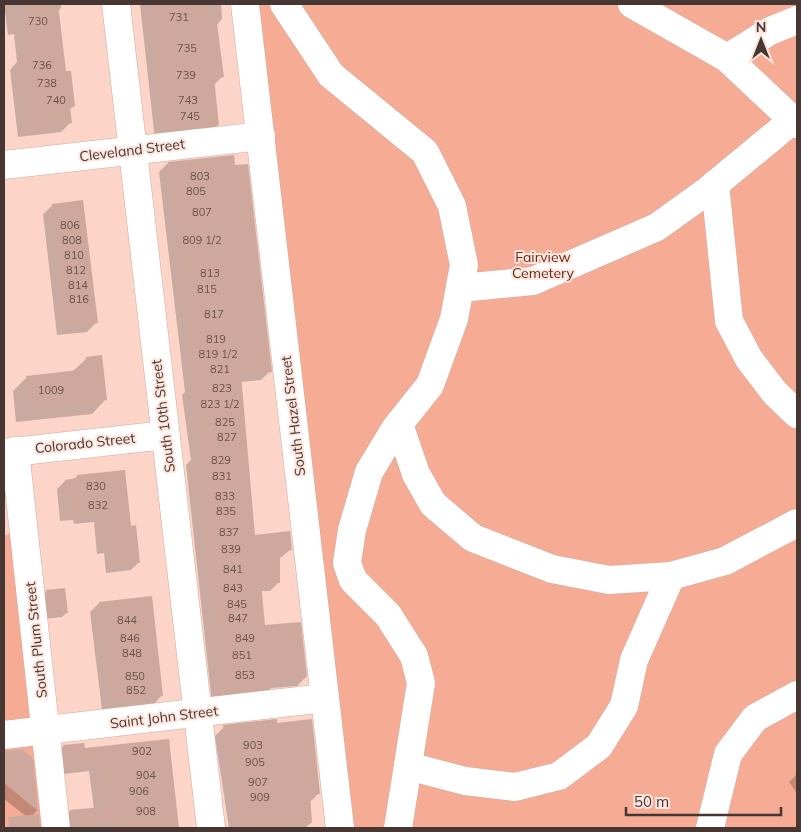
<svg xmlns="http://www.w3.org/2000/svg" width="801" height="832" font-family="Mulish,sans-serif">
  <style>
    .green { fill: #f6ab94 }
    .shadow { fill: #0003 }
    .building { fill: #cea89c }
    .lines { fill: none; stroke-linecap: round; stroke-linejoin: round }
    .minor-casing { stroke: #d1aa9f; stroke-width: 29 }
    .minor { stroke: #fff; stroke-width: 28 }
    .labels { text-anchor: middle; stroke-width: 4; stroke-linejoin: round; paint-order: stroke }
    .number-label { font-size: 11px; fill: #69534d }
    .street-label { font-size: 14px; fill: #473733; stroke: #fee6de }
    .park-label { font-size: 14px; fill: #672916; stroke: #fee6de }
  </style>
  <rect width="100%" height="100%" fill="#fcd4c8"/>
  <g class="green">
    <polygon points="256,4 797,4 797,828 351,828"/>
    <polygon points="16,533 49,828 4,828 4,535"/>
  </g>
  <g class="shadow">
    <polygon points="4,4 61,4 61,8 58,12 65,73 74,106 69,110 71,122 61,132 18,137 10,70 17,62 14,34 8,35"/>
    <polygon points="140,4 221,4 222,19 216,26 222,77 214,85 218,125 209,133 155,140"/>
    <polygon points="168,163 270,371 261,380 240,382 254,536 291,549 279,559 279,582 270,591 260,591 264,626 306,677 297,686 271,688 262,697 212,703 186,465 191,460 182,395 185,392 159,172"/>
    <polygon points="53,205 96,323 87,332 57,335 43,214"/>
    <polygon points="87,358 106,399 92,414 16,422 13,391 27,377 72,372"/>
    <polygon points="77,476 130,527 139,562 131,570 106,573 104,553 97,554 94,522 74,524 73,520 60,521 57,489 65,481 73,480"/>
    <polygon points="46,592 67,612 62,617 44,619 42,596"/>
    <polygon points="99,603 162,695 153,705 102,710 90,612"/>
    <polygon points="276,724 319,793 309,803 311,823 305,828 229,828 215,736 224,727"/>
    <polygon points="168,740 178,828 62,828 61,821 70,811 94,809 89,771 56,775 54,756 63,747 84,749"/>
    <polygon points="6,752 32,759 37,810 32,816 38,815 39,828 24,828 23,821 27,817 4,799 4,754"/>
    <polygon points="797,774 797,793 789,782"/>
  </g>
  <g class="building">
    <polygon points="26,4 58,4 66,71 71,71 75,106 70,107 72,123 27,128 19,59 27,58 22,13 27,13"/>
    <polygon points="149,4 206,4 207,17 216,16 224,77 214,78 219,125 164,131"/>
    <polygon points="234,155 235,165 248,164 272,372 241,375 255,535 290,531 292,550 280,551 280,583 261,583 265,625 301,622 307,677 272,680 272,688 220,694 195,455 200,455 190,384 193,384 168,162"/>
    <polygon points="83,200 98,323 66,326 52,204"/>
    <polygon points="102,355 107,400 30,408 26,376 88,369 86,357"/>
    <polygon points="125,470 131,526 136,525 140,563 113,566 111,546 105,547 101,514 81,517 81,512 68,513 65,480 77,478 77,475"/>
    <polygon points="65,588 68,613 49,615 46,590"/>
    <polygon points="152,596 163,696 111,701 99,602"/>
    <polygon points="277,719 277,723 312,719 320,794 310,794 312,823 289,825 284,826 284,828 237,828 223,725"/>
    <polygon points="169,739 179,828 118,828 117,822 71,827 70,810 103,807 98,763 65,766 63,745 84,743 85,748"/>
    <polygon points="22,749 33,759 38,811 4,783 4,751"/>
    <polygon points="39,814 40,828 9,828 8,817"/>
  </g>
  <g class="lines">
    <g class="minor-casing">
      <g id="minor">
        <polyline points="116,4 211,828"/>
        <polyline points="245,4 340,828"/>
        <polyline points="284,4 331,75 425,152 452,206 464,265 454,319 430,385 395,429 369,472 352,530 347,563 353,580 388,615 414,656 421,683 398,828"/>
        <polyline points="632,4 727,58 797,124"/>
        <polyline points="727,58 770,31 797,20"/>
        <polyline points="4,165 261,136"/>
        <polyline points="715,184 729,321 749,359 775,393 797,414"/>
        <polyline points="460,288 533,281 657,227 707,191 793,120"/>
        <polyline points="399,424 416,474 433,504 473,538 552,569 609,580 671,576 725,561 797,523"/>
        <polyline points="15,451 56,828"/>
        <polyline points="4,453 165,435"/>
        <polyline points="4,735 325,698"/>
        <polyline points="408,766 465,781 515,787 559,776 599,746 624,706 634,660 671,576"/>
        <polyline points="710,828 728,754 755,718 797,695"/>
      </g>
    </g>
    <use href="#minor" class="minor"/>
  </g>
  <g class="labels">
    <g class="number-label">
      <text x="179" y="21">731</text>
      <text x="38" y="25">730</text>
      <text x="187" y="52">735</text>
      <text x="42" y="69">736</text>
      <text x="186" y="79">739</text>
      <text x="47" y="87">738</text>
      <text x="56" y="104">740</text>
      <text x="188" y="104">743</text>
      <text x="190" y="120">745</text>
      <text x="200" y="180">803</text>
      <text x="196" y="195">805</text>
      <text x="202" y="216">807</text>
      <text x="70" y="229">806</text>
      <text x="72" y="244">808</text>
      <text x="202" y="244">809 1/2</text>
      <text x="74" y="259">810</text>
      <text x="76" y="274">812</text>
      <text x="210" y="277">813</text>
      <text x="78" y="289">814</text>
      <text x="207" y="293">815</text>
      <text x="79" y="303">816</text>
      <text x="214" y="318">817</text>
      <text x="216" y="343">819</text>
      <text x="218" y="358">819 1/2</text>
      <text x="220" y="373">821</text>
      <text x="222" y="392">823</text>
      <text x="51" y="394">1009</text>
      <text x="220" y="408">823 1/2</text>
      <text x="225" y="426">825</text>
      <text x="227" y="441">827</text>
      <text x="221" y="464">829</text>
      <text x="222" y="480">831</text>
      <text x="96" y="490">830</text>
      <text x="225" y="500">833</text>
      <text x="98" y="509">832</text>
      <text x="226" y="515">835</text>
      <text x="229" y="536">837</text>
      <text x="231" y="553">839</text>
      <text x="233" y="573">841</text>
      <text x="233" y="592">843</text>
      <text x="237" y="608">845</text>
      <text x="238" y="622">847</text>
      <text x="127" y="624">844</text>
      <text x="130" y="642">846</text>
      <text x="245" y="642">849</text>
      <text x="132" y="657">848</text>
      <text x="242" y="659">851</text>
      <text x="245" y="679">853</text>
      <text x="135" y="680">850</text>
      <text x="136" y="694">852</text>
      <text x="253" y="749">903</text>
      <text x="142" y="755">902</text>
      <text x="255" y="766">905</text>
      <text x="146" y="779">904</text>
      <text x="258" y="786">907</text>
      <text x="139" y="795">906</text>
      <text x="260" y="801">909</text>
      <text x="146" y="815">908</text>
    </g>
    <g class="street-label">
      <text transform="translate(132 150) rotate(-7)" y="5">Cleveland Street</text>
      <text transform="translate(163 416) rotate(-97)" y="5">South 10th Street</text>
      <text transform="translate(293 416) rotate(-97)" y="5">South Hazel Street</text>
      <text transform="translate(85 443) rotate(-6)" y="5">Colorado Street</text>
      <text transform="translate(36 640) rotate(-96)" y="5">South Plum Street</text>
      <text transform="translate(164 717) rotate(-7)" y="5">Saint John Street</text>
    </g>
    <g class="park-label">
      <text x="543" y="262">Fairview<tspan x="543" dy="16">Cemetery</tspan></text>
    </g>
  </g>
  <rect width="801" height="832" fill="none" stroke="#473733" stroke-width="10"/>
  <g transform="translate(761 40)" stroke="#fee6de" stroke-width="4" paint-order="stroke">
  <path d="M0-4L9 19L0 12L-9 19Z" fill="#473733"/>
  <text y="-8" font-size="14" font-weight="bold" text-anchor="middle" fill="#473733">N</text>
  </g>
  <path d="M626 807v8h155v-8" fill="none" stroke="#473733" stroke-width="2.5"/>
  <text x="634" y="807" font-size="15" fill="#473733" stroke="#fee6de" stroke-width="4" paint-order="stroke">50 m</text>
</svg>
